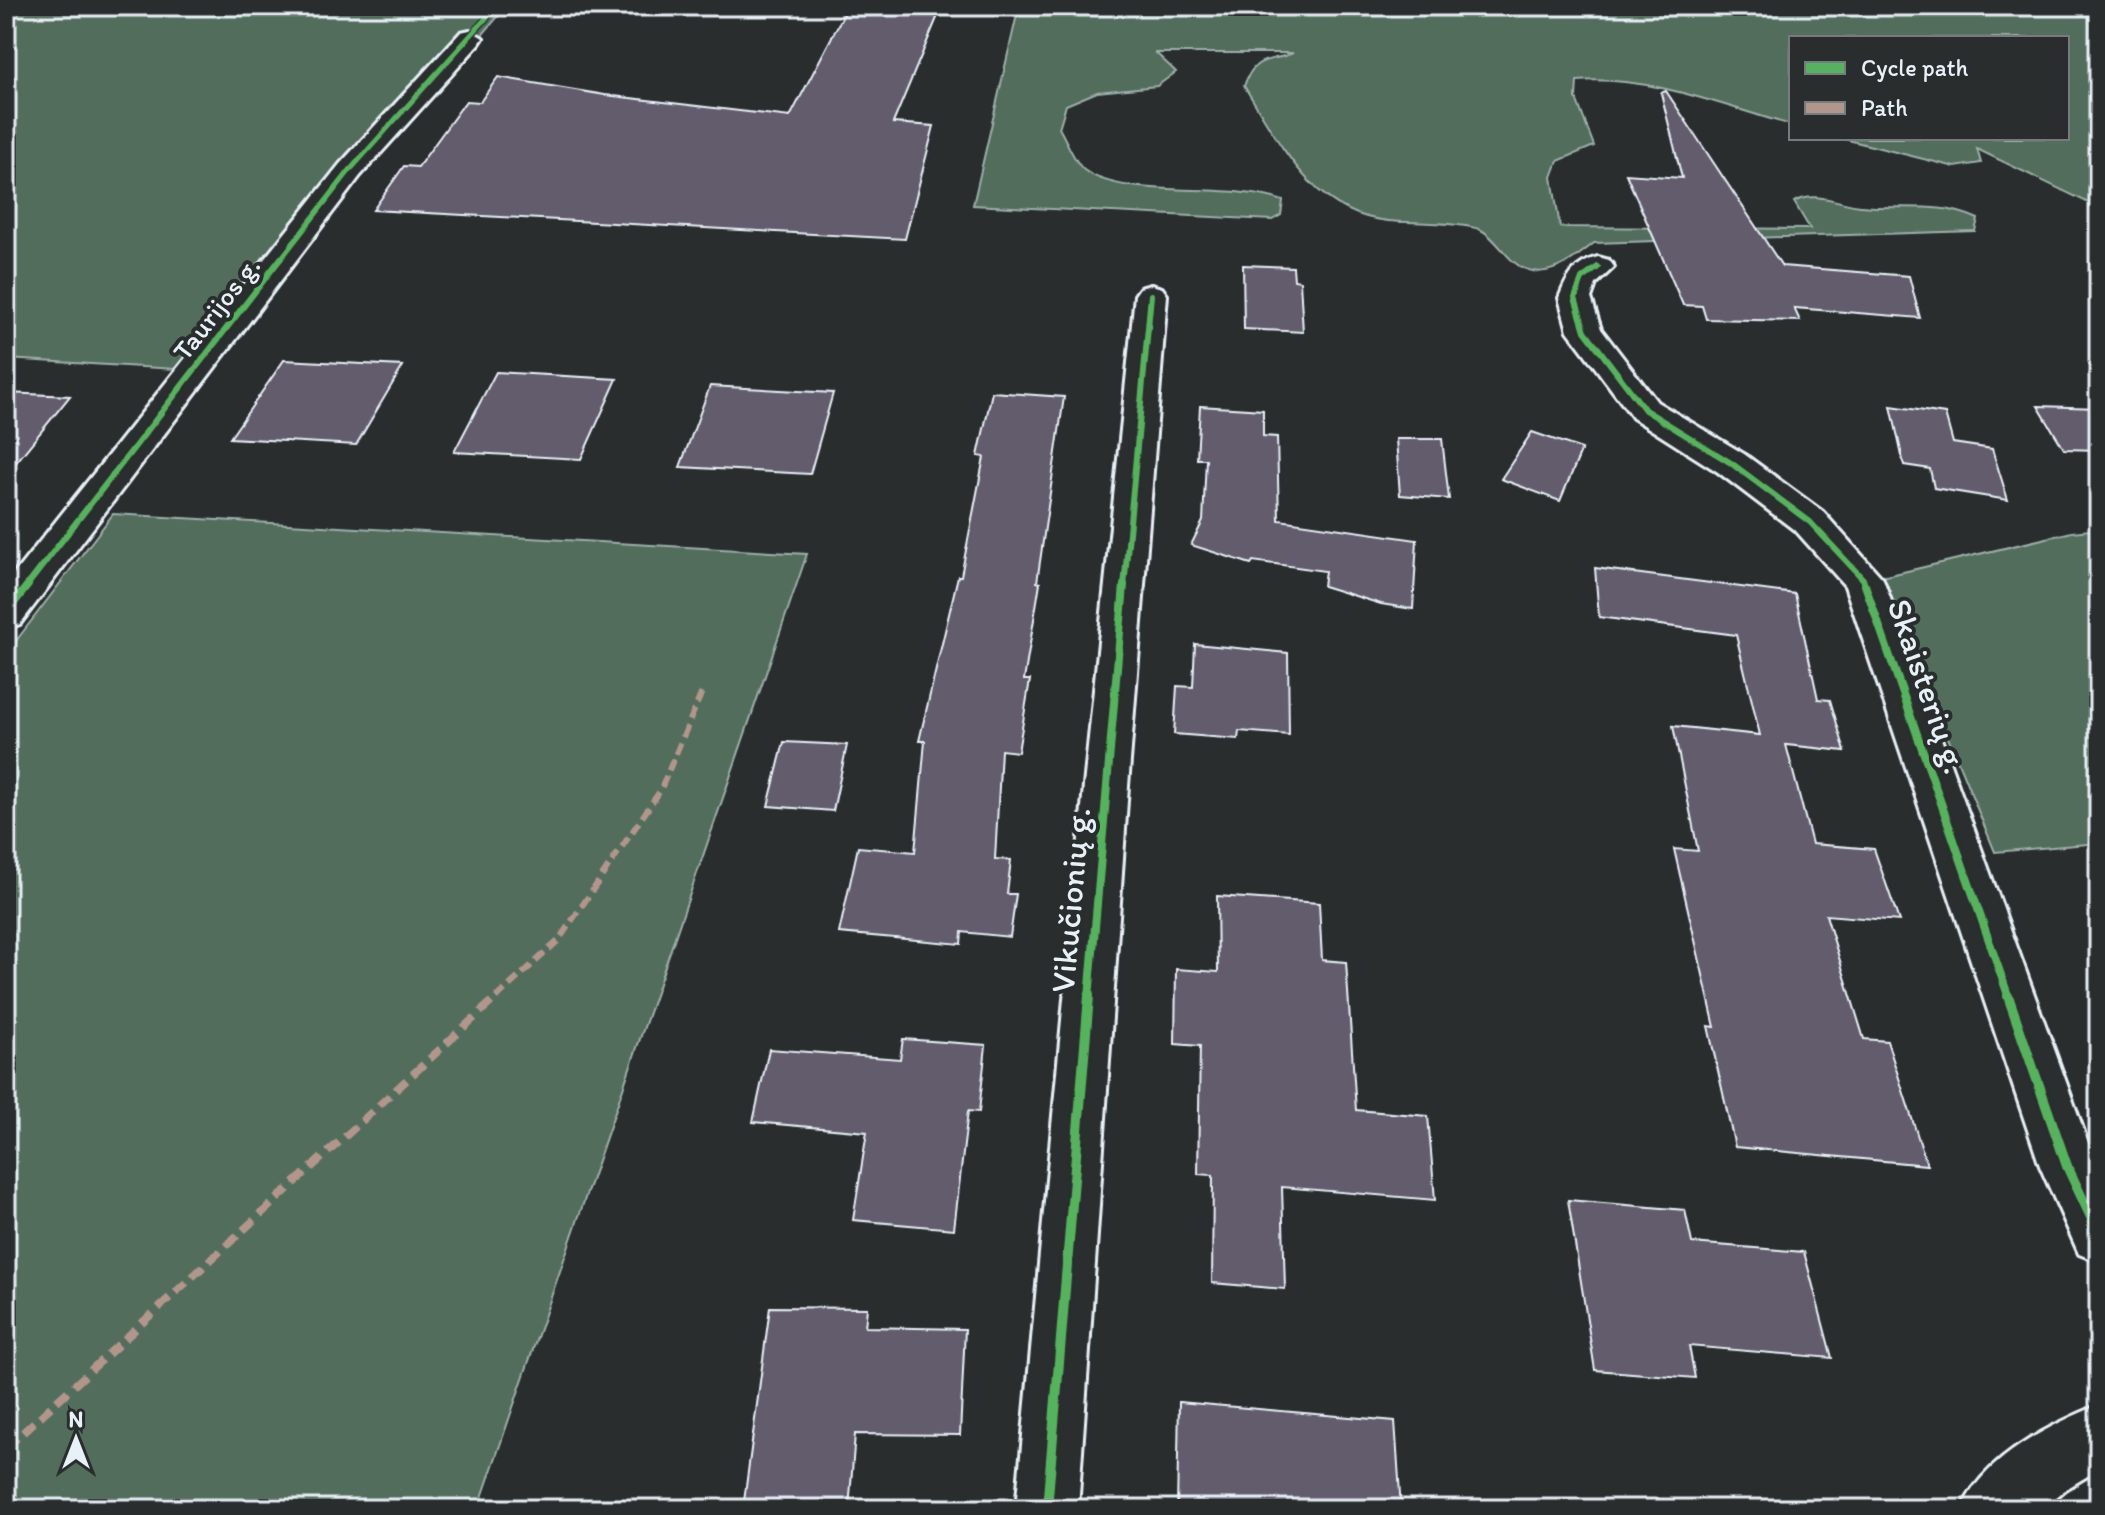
<svg xmlns="http://www.w3.org/2000/svg" width="2105" height="1515" font-family="Itim,sans-serif">
  <style>
    .green { fill: #526d5c; stroke: #9dafaa; stroke-width: 2 }
    .building { fill: #635b6c; stroke: #e8f1f8; stroke-width: 2 }
    .lines { fill: none; stroke-linecap: round; stroke-linejoin: round }
    .minor-casing { stroke: #e8f1f8; stroke-width: 6 }
    .minor { fill: #2a2d2e; fill-rule: evenodd }
    .quiet-far1 { stroke: #b2968c; stroke-width: 6; stroke-dasharray: 12 6; stroke-linecap: butt }
    .quiet { stroke: #b2968c; stroke-width: 8; stroke-dasharray: 15 8; stroke-linecap: butt }
    .cycleway-far3-casing { stroke: #2a2d2e; stroke-width: 8 }
    .cycleway-far2-casing { stroke: #2a2d2e; stroke-width: 10 }
    .cycleway-far1-casing { stroke: #2a2d2e; stroke-width: 13 }
    .cycleway-casing { stroke: #2a2d2e; stroke-width: 15 }
    .cycleway-far3 { stroke: #56b35d; stroke-width: 5 }
    .cycleway-far2 { stroke: #56b35d; stroke-width: 6 }
    .cycleway-far1 { stroke: #56b35d; stroke-width: 8 }
    .cycleway { stroke: #56b35d; stroke-width: 10 }
    .labels { text-anchor: middle; stroke-width: 8; stroke-linejoin: round; paint-order: stroke }
    .far-street-label { font-size: 28px; fill: #e8f1f8; stroke: #2a2d2e }
    .street-label { font-size: 34px; fill: #e8f1f8; stroke: #2a2d2e }
  </style>
  <rect width="100%" height="100%" fill="#2a2d2e"/>
  <filter id="ink" filterUnits="userSpaceOnUse"><feTurbulence type="fractalNoise" baseFrequency=".0125" numOctaves="2"/><feDisplacementMap in="SourceGraphic" scale="16" xChannelSelector="R" yChannelSelector="G"/><feConvolveMatrix kernelMatrix="1 2 1 2 8 2 1 2 1" color-interpolation-filters="sRGB"/></filter>
  <g filter="url(#ink)">
    <g class="green">
      <polygon points="6,6 507,6 319,226 210,371 6,359"/>
      <path d="M1019,6H2099V208L1977,149L1981,163L1955,167L1840,138H2067V38H1791V125C1723,106 1648,75 1577,81L1576,98L1594,146L1558,161L1552,177L1560,227L1810,229L1794,202C1816,190 1838,204 1861,206C1901,210 1941,201 1978,219L1975,231L1594,243C1573,260 1542,286 1514,262C1503,253 1493,235 1479,229C1460,222 1410,223 1388,221C1312,214 1281,144 1244,86C1255,54 1269,63 1293,53H1156L1176,72L1157,86L1097,92L1066,105L1059,128C1066,139 1074,162 1084,170C1126,201 1231,181 1283,201L1281,215L1272,220L973,205Z"/>
      <polygon points="113,514 807,554 478,1509 6,1509 6,654"/>
      <polygon points="2099,529 2099,843 1995,852 1882,577 2072,532"/>
    </g>
    <g class="building">
      <polygon points="848,6 942,6 893,123 934,126 905,239 373,210 404,166 418,167 466,101 480,102 498,77 605,95 790,117"/>
      <polygon points="1666,91 1782,266 1909,276 1920,318 1794,308 1800,321 1706,319 1702,306 1683,305 1626,174 1682,178 1661,93"/>
      <polygon points="1243,265 1293,267 1294,280 1300,281 1303,332 1244,329"/>
      <polygon points="284,360 343,363 403,366 356,445 230,438"/>
      <polygon points="496,372 617,379 581,459 454,452"/>
      <polygon points="710,386 833,393 810,474 680,467"/>
      <polygon points="992,392 1064,397 1037,582 1040,583 1024,680 1030,680 1018,752 1001,750 995,859 1011,860 1007,894 1016,894 1010,937 962,932 961,944 839,933 858,847 915,852 925,741 919,741 958,576 961,576 984,457 978,456"/>
      <polygon points="6,393 70,396 6,475"/>
      <polygon points="1200,406 1263,410 1263,436 1277,437 1279,520 1417,540 1413,609 1381,604 1323,586 1325,571 1253,561 1251,564 1191,545 1203,521 1206,459 1197,459"/>
      <polygon points="1891,406 1945,414 1953,443 1992,449 2008,500 1934,488 1930,469 1904,465"/>
      <polygon points="2038,406 2099,408 2099,450 2064,449"/>
      <polygon points="1532,432 1582,449 1560,501 1501,479"/>
      <polygon points="1396,439 1442,439 1449,499 1400,495"/>
      <polygon points="1595,568 1795,594 1818,699 1830,700 1845,751 1786,745 1812,844 1874,849 1899,921 1826,915 1864,1039 1887,1041 1927,1165 1735,1147 1708,1026 1715,1027 1674,849 1698,851 1673,726 1760,735 1736,635 1599,617"/>
      <polygon points="1195,644 1288,653 1289,735 1239,731 1238,739 1174,734 1177,686 1193,687"/>
      <polygon points="784,742 847,745 833,811 768,806"/>
      <polygon points="1217,896 1319,903 1322,960 1346,962 1356,1110 1428,1116 1435,1200 1282,1187 1285,1289 1212,1283 1213,1175 1198,1174 1200,1046 1175,1044 1176,969 1218,972"/>
      <polygon points="903,1039 986,1045 979,1112 968,1111 954,1229 853,1220 867,1132 753,1122 769,1049 900,1059"/>
      <polygon points="1568,1200 1685,1210 1692,1243 1804,1252 1832,1358 1689,1346 1695,1378 1595,1370"/>
      <polygon points="770,1307 867,1308 865,1327 965,1329 960,1435 855,1434 849,1509 743,1509"/>
      <polygon points="1179,1402 1395,1421 1401,1509 1177,1509"/>
    </g>
    <g class="lines">
      <g class="minor-casing">
        <g id="minor">
          <polygon points="470,30 483,38 479,44 360,176 20,624 6,629 6,584 340,164 461,32"/>
          <path d="M1598,257L1609,260L1614,267L1596,284L1591,298L1601,329L1657,402L1744,454L1823,512L1883,579L2099,1173V1262L2079,1254L2040,1166L1845,586L1797,532L1718,472L1633,418L1568,331L1559,298C1567,277 1575,263 1598,257Z"/>
          <polygon points="1151,285 1162,288 1167,295 1128,786 1078,1509 1016,1509 1084,786 1135,295 1140,288"/>
          <path d="M2099,1405V1469L2066,1489L2042,1509H1962C1982,1459 2050,1425 2099,1405Z"/>
        </g>
      </g>
      <use href="#minor" class="minor"/>
      <polyline class="quiet-far1" points="496,998 558,941 660,791 702,692"/>
      <polyline class="quiet" points="6,1448 498,996"/>
      <g class="cycleway-far3-casing">
        <polyline id="cycleway-far3" points="280,260 350,170 497,6"/>
      </g>
      <g class="cycleway-far2-casing">
        <g id="cycleway-far2">
          <polyline points="1598,267 1582,279 1575,298 1585,331 1645,410 1731,463 1810,522 1863,579 1866,587"/>
          <polyline points="26,587 281,258"/>
          <polyline points="1124,587 1151,295"/>
        </g>
      </g>
      <g class="cycleway-far1-casing">
        <g id="cycleway-far1">
          <polyline points="1865,585 2009,998"/>
          <polyline points="6,613 28,585"/>
          <polyline points="1089,998 1124,585"/>
        </g>
      </g>
      <g class="cycleway-casing">
        <g id="cycleway">
          <polyline points="2008,996 2067,1166 2099,1234"/>
          <polyline points="1047,1509 1089,996"/>
        </g>
      </g>
      <use href="#cycleway-far3" class="cycleway-far3"/>
      <use href="#cycleway-far2" class="cycleway-far2"/>
      <use href="#cycleway-far1" class="cycleway-far1"/>
      <use href="#cycleway" class="cycleway"/>
    </g>
  </g>
  <g class="labels">
    <g class="far-street-label">
      <text transform="translate(216 308) rotate(-52)" y="10">Taurijos g.</text>
    </g>
    <g class="street-label">
      <text transform="translate(1928 686) rotate(71)" y="12">Skaisterių g.</text>
      <text transform="translate(1070 900) rotate(-85)" y="12">Vikučionių g.</text>
    </g>
  </g>
  <rect width="2105" height="1515" fill="none" stroke="#2a2d2e" stroke-width="32"/>
  <rect x="16" y="16" width="2073" height="1483" fill="none" stroke="#e8f1f8" stroke-width="3" filter="url(#ink)"/>
  <rect x="1789" y="36" width="280" height="104" fill="#2a2d2e" stroke="#767b7f" stroke-width="2"/>
  <rect x="1805" y="62" width="40" height="12" fill="#56b35d" stroke="#767b7f" stroke-width="2"/>
  <text x="1861" y="76" font-size="24" fill="#e8f1f8">Cycle path</text>
  <rect x="1805" y="102" width="40" height="12" fill="#b2968c" stroke="#767b7f" stroke-width="2"/>
  <text x="1861" y="116" font-size="24" fill="#e8f1f8">Path</text>
  <g transform="translate(76 1439)" stroke="#2a2d2e" stroke-width="6" paint-order="stroke">
  <path d="M0-6L14 30L0 20L-14 30Z" fill="#e8f1f8"/>
  <text y="-12" font-size="22" font-weight="bold" text-anchor="middle" fill="#e8f1f8">N</text>
  </g>
</svg>
